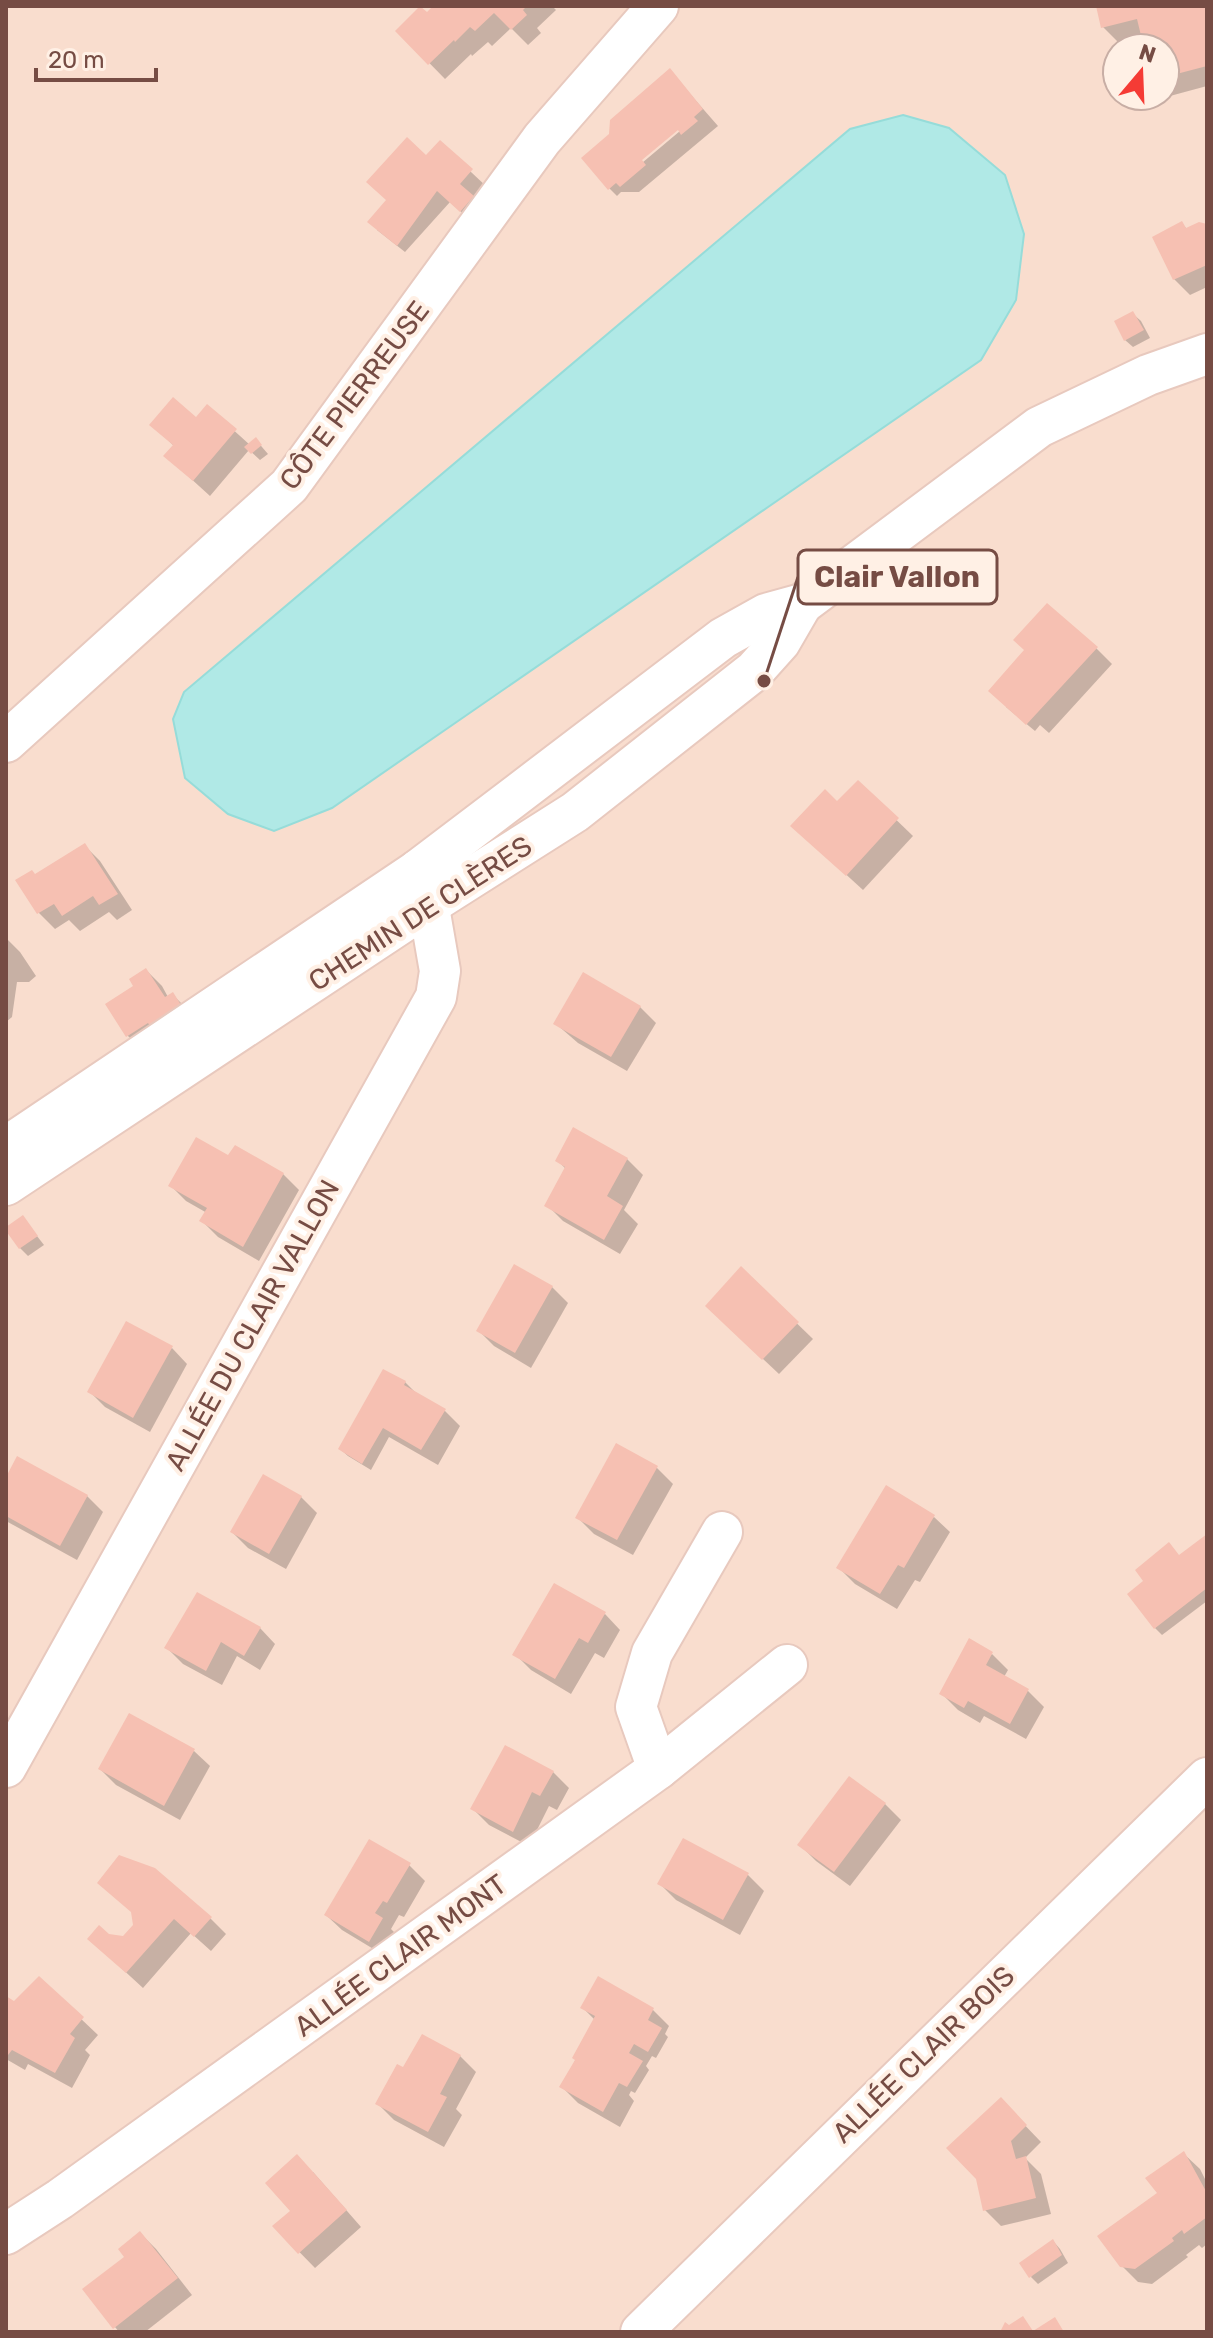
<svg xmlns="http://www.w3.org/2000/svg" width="1213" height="2338" font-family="Rubik,sans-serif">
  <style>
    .residential { fill: #f9ddce; fill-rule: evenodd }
    .water { fill: #b0e9e6; stroke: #96dcd9; stroke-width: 2 }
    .shadow { fill: #0003; fill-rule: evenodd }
    .building { fill: #f6c0b2 }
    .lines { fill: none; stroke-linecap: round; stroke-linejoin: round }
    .minor-casing { stroke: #e8c9be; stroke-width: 44 }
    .minor { stroke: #fff; stroke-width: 40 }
    .labels { text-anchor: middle; stroke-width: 8; stroke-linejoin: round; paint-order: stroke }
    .street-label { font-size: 28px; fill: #764c44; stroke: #fff0e5 }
    .leader { fill: none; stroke: #764c44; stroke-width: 3 }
    .callout-dot { fill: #764c44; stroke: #fff0e5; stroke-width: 3 }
    .callout { fill: #fff0e5; stroke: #764c44; stroke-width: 3 }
    .callout-label { font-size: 30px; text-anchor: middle; font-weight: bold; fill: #764c44 }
  </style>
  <rect width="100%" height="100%" fill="#feebdd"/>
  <path class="residential" d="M6,6H1207V2332H6ZM1117,48H1165V96H1117Z"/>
  <polygon class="water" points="903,115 949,128 1005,175 1024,234 1016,300 981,360 332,808 274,831 228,814 185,778 173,719 184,692 850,129"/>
  <g class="shadow">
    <polygon points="436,6 552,6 556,10 537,28 541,33 528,45 511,28 492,46 488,42 472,56 471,54 445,79 398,31 427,14"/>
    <polygon points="1098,6 1207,6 1207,86 1170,96 1165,91 1165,48 1146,48 1143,37 1119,43 1103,27"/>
    <path d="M670,71L718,126L639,192H621L617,196L609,188V137ZM680,126V131L636,168L634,165Z"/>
    <polygon points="440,143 487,187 477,226 450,202 405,252 377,230 427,158"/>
    <polygon points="1182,224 1188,230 1207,226 1207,287 1190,295 1174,279"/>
    <polygon points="1133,314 1141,321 1150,338 1133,347 1125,340"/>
    <polygon points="208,407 250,445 256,440 268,454 260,460 249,450 210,496 166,456 174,446 152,425 196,420"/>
    <polygon points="1096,648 1112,664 1049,733 1040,725 1035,731 1006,707"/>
    <polygon points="858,783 913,836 863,890 828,858 838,804"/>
    <polygon points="84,845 100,861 132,910 117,920 109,912 80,931 69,920 55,929 39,913 36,876"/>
    <polygon points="6,938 20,952 36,976 29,982 17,982 12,1017 6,1022"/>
    <polygon points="146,970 162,986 168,997 172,994 188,1010 144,1052 128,1036 108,1005 136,986"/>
    <polygon points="640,1007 656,1023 627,1071 578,1043 555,1023"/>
    <polygon points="229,1157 283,1174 299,1190 259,1261 218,1237 202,1221 207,1213 186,1201 170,1185"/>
    <polygon points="627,1159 643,1175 624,1210 638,1224 620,1254 563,1221 547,1205 566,1169 557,1160"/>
    <polygon points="23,1218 44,1245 28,1256 20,1248"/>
    <polygon points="741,1269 813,1339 779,1374 723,1321"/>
    <polygon points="552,1287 568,1303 531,1368 494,1346 478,1330"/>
    <polygon points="172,1348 187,1364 150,1432 105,1407 89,1391"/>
    <polygon points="405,1382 418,1395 444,1410 460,1426 438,1465 389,1437 371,1470 348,1456 340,1449"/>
    <polygon points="617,1446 657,1468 673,1484 633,1555 594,1534 578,1518"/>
    <polygon points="18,1459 87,1496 103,1512 77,1560 6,1521 6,1481"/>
    <polygon points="301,1497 317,1513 286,1569 248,1548 232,1532"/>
    <polygon points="934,1517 950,1532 920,1582 915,1580 897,1609 855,1584 839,1568"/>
    <polygon points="1207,1537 1207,1601 1162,1635 1155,1628 1180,1557"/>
    <polygon points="605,1614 620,1630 604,1658 595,1653 571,1694 531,1670 515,1654"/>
    <polygon points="260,1628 275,1644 260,1670 237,1656 222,1685 183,1664 167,1648"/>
    <polygon points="992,1654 1008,1670 1004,1677 1028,1691 1044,1707 1026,1739 984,1716 980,1723 958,1710 942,1694"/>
    <polygon points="194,1751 210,1766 180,1820 116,1785 100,1769"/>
    <polygon points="553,1772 569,1788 557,1810 549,1806 529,1846 489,1825 473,1809"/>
    <polygon points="849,1778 885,1804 901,1820 850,1886 816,1861 800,1845"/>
    <polygon points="409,1865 425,1881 404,1917 399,1915 391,1929 398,1936 385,1956 342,1930 326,1915"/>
    <polygon points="748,1875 764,1891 740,1935 676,1900 660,1884"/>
    <polygon points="133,1914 210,1918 226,1934 211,1951 191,1933 143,1988 106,1954 108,1936 123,1938 135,1925"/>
    <polygon points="599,1978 653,2010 669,2026 665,2034 668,2037 656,2058 652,2056 646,2066 649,2070 635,2093 631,2091 629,2095 634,2101 620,2127 578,2103 562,2087 595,2020 583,2008"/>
    <polygon points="39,1979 98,2035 85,2050 90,2055 72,2088 28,2064 25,2070 6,2059 6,1998 14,2004"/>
    <polygon points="460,2056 476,2072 456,2109 462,2115 444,2147 394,2120 378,2104 404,2069"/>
    <polygon points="1016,2116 1041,2142 1025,2158 1041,2174 1051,2214 1001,2226 985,2210"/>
    <polygon points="1184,2154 1200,2169 1207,2183 1207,2244 1202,2248 1199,2245 1186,2255 1188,2257 1152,2284 1138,2282 1122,2266 1160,2194"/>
    <polygon points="313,2172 361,2227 315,2268 275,2227 293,2212"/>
    <polygon points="140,2233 156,2249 192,2295 145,2332 119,2332 115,2327 126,2257"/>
    <polygon points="1053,2241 1060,2249 1068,2263 1038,2284 1031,2277"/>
  </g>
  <g class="building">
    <polygon points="420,6 427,12 433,6 527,6 523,10 527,15 511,30 494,13 475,31 470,27 455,42 454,40 428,65 395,31"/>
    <polygon points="1096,6 1207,6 1207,66 1165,77 1165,48 1144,48 1137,19 1101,28"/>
    <polygon points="670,68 703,109 694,117 698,121 681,135 678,130 642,160 646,165 620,187 616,183 608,190 581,158 609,134 610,120"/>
    <polygon points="407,137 426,155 440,140 473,169 460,184 474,196 460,212 437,191 397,246 367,222 386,200 366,182"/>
    <polygon points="1182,221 1186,228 1199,222 1207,224 1207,265 1173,280 1152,237"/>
    <polygon points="1133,311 1144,330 1124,341 1114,321"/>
    <polygon points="173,397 196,417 207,404 237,429 193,481 163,456 173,445 149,425"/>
    <polygon points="256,437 262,445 251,454 244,447"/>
    <polygon points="1047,603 1098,647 1026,725 988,691 1024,650 1013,640"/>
    <polygon points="858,780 899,818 846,876 790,826 825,789 837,801"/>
    <polygon points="85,843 118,894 99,905 93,896 62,916 54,904 37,914 15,880 32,870 35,874"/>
    <polygon points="146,968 165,997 173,992 186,1013 155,1033 148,1023 126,1037 105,1004 133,986 129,979"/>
    <polygon points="583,972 641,1006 611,1057 553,1024"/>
    <polygon points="573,1127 628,1158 607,1196 623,1206 604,1240 544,1206 565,1167 555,1161"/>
    <polygon points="196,1137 228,1155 235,1145 284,1173 243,1247 199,1221 207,1208 168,1186"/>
    <polygon points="23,1215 38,1236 19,1249 6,1231 6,1227"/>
    <polygon points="514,1264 553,1286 515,1353 476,1331"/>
    <polygon points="741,1266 799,1322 762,1360 705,1306"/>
    <polygon points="126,1321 173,1346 133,1418 87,1392"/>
    <polygon points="383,1369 406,1381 404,1385 446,1409 421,1450 383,1428 362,1464 338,1449"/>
    <polygon points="616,1443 658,1466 617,1540 575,1518"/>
    <polygon points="17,1456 88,1495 60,1546 6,1516 6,1477"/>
    <polygon points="263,1474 302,1496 269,1554 230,1532"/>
    <polygon points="886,1485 935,1515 904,1568 898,1565 880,1594 836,1568"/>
    <polygon points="1207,1534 1207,1588 1154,1629 1127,1594 1143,1581 1135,1570 1169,1542 1179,1555"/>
    <polygon points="554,1583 606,1612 588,1643 579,1638 555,1679 512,1655"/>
    <polygon points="197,1592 261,1627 244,1656 221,1642 206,1671 164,1648"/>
    <polygon points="969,1638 993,1652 986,1665 1029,1689 1010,1724 968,1701 964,1708 939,1694"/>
    <polygon points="129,1713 195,1749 164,1806 98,1769"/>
    <polygon points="505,1745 554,1771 540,1796 532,1792 513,1832 470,1809"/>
    <polygon points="849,1776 886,1803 834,1872 797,1845"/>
    <polygon points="683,1838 749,1873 723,1920 657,1884"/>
    <polygon points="369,1839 411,1863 387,1903 383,1901 375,1913 383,1918 369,1942 324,1915"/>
    <polygon points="119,1855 155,1868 212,1917 194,1937 174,1919 126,1973 87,1939 99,1925 109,1934 123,1936 133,1925 131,1912 97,1883"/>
    <polygon points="39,1976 84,2017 70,2034 75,2038 55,2073 12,2050 8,2055 6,2054 6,1996 14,2001"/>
    <polygon points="598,1976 654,2008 648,2020 662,2028 648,2052 634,2044 629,2053 643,2061 627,2087 619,2083 603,2112 559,2087 575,2060 572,2058 595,2016 580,2008"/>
    <polygon points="422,2034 461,2055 440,2094 447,2097 428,2132 375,2104 397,2064 403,2067"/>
    <polygon points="1001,2097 1027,2125 1011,2141 1016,2159 1026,2156 1036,2198 983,2211 976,2179 946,2148"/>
    <polygon points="1184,2151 1207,2193 1207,2217 1184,2234 1182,2230 1172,2238 1174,2241 1135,2269 1120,2267 1097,2236 1157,2193 1145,2178"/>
    <polygon points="297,2154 347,2210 298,2254 272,2226 290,2211 265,2183"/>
    <polygon points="140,2231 178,2278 113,2329 82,2289 124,2257 118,2249"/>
    <polygon points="1053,2239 1062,2255 1029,2278 1019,2263"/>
    <polygon points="1023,2316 1033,2331 1055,2317 1064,2332 1000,2332 1005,2322 1009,2325"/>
  </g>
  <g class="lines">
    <g class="minor-casing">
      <g id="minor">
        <polyline points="6,742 289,486 542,139 658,6"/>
        <polyline points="6,1147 418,870 723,638 766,614 802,604 1039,427 1148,375 1207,354"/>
        <polyline points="6,1185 427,906 575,812 754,671 780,642 802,604"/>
        <polyline points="6,1767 436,997 440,971 431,919 418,870"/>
        <polyline points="658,1769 636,1707 652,1653 722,1532"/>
        <polyline points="6,2234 60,2199 658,1769 787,1665"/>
        <polyline points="641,2332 1207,1778"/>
      </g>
    </g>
    <use href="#minor" class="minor"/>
  </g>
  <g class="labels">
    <g class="street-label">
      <text transform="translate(354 395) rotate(-53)" y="10">CÔTE PIERREUSE</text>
      <text transform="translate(420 913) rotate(-33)" y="10">CHEMIN DE CLÈRES</text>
      <text transform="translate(252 1325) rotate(-61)" y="10">ALLÉE DU CLAIR VALLON</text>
      <text transform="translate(400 1955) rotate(-36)" y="10">ALLÉE CLAIR MONT</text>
      <text transform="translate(923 2054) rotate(-44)" y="10">ALLÉE CLAIR BOIS</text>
    </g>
  </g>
  <path class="leader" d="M764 681L798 577"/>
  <circle class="callout-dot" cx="764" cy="681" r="8"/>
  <rect class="callout" x="798" y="550" width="199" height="54" rx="8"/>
  <g class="callout-label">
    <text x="897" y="587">Clair Vallon</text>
  </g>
  <rect width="1213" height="2338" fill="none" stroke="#764c44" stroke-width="16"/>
  <g transform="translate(1141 72) rotate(19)"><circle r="38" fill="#fff0e5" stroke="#c8aea5" stroke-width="2"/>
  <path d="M0-6L14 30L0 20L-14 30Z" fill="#f53b35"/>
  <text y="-12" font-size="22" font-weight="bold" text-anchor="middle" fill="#764c44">N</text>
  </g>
  <path d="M36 68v12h120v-12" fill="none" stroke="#764c44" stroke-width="4"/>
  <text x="48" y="68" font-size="24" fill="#764c44" stroke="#fff0e5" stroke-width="6" paint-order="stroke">20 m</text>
</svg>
